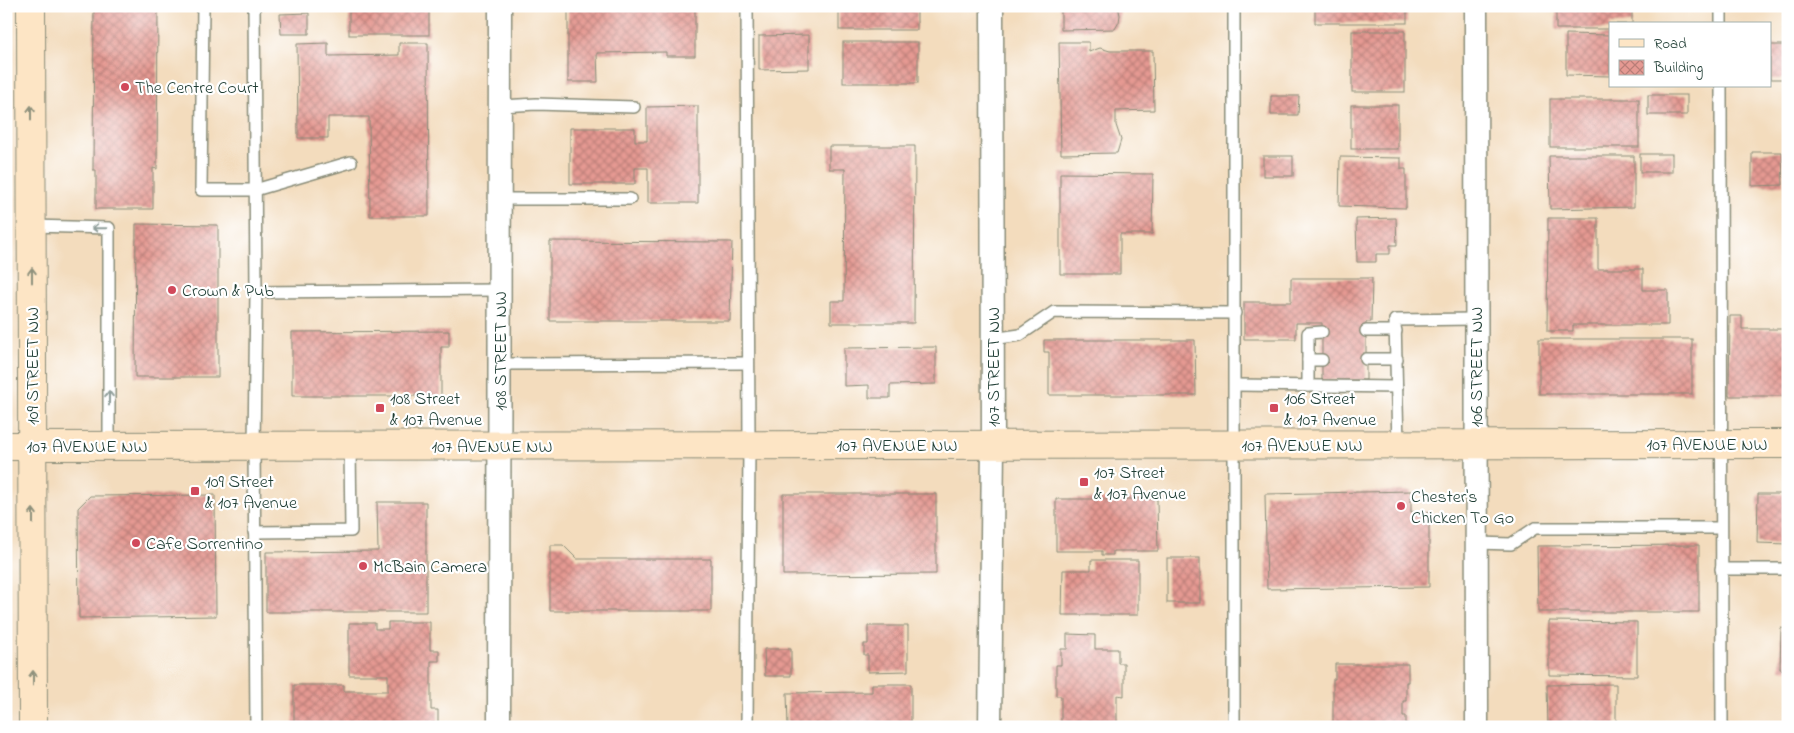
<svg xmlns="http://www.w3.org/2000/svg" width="1794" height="733" font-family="'Indie Flower',sans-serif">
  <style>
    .building { fill: url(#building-cross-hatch) }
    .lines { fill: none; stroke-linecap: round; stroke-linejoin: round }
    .lane-casing { stroke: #898c78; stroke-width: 14 }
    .street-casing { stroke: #898c78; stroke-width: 25 }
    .secondary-casing { stroke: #898c78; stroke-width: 30 }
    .lane { stroke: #fff; stroke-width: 11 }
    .street { stroke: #fff; stroke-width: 22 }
    .secondary { stroke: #fde5c5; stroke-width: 28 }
    .oneway { stroke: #8e917c }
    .oneway2 { stroke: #8f9e9a }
    .poi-dot { fill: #d1495b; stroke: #fff; stroke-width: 2 }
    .labels { text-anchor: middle; stroke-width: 4.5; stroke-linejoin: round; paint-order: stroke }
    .poi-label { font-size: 18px; fill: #1f3d34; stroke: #fff; text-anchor: start }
    .street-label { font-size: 18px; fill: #1f3d34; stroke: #fff }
  </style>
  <defs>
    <pattern id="building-cross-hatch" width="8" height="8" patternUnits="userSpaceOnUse" patternTransform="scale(1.25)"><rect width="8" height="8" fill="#e59992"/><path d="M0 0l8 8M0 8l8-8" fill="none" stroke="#b97e78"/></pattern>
  </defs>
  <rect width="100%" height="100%" fill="#fff"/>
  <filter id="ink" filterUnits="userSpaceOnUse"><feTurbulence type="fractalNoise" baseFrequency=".02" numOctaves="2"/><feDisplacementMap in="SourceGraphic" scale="10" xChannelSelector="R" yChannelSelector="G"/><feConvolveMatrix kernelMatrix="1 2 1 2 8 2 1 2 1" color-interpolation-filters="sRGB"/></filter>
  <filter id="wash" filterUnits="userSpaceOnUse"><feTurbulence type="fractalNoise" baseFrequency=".0096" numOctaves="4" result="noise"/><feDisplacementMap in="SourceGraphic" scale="20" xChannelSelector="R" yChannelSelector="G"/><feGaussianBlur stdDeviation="1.12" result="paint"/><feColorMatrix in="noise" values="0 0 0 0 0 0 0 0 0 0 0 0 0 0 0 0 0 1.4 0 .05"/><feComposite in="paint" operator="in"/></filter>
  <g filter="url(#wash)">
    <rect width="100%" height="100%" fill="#f3dcbd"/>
    <g id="blocks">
      <g class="building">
        <polygon points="94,6 158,6 157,169 153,168 153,209 96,209 96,170 93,170"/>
        <rect x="349" y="6" width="80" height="29"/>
        <polygon points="568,6 695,6 695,56 666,56 666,52 597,53 598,82 568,82"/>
        <rect x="839" y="6" width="78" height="24"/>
        <polygon points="1059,6 1118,6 1120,15 1119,22 1115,29 1061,30 1061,10"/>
        <rect x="1315" y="6" width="92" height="17"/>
        <polygon points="1551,6 1632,6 1632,24 1610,24 1610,29 1556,29 1556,9 1551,9"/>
        <polygon points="309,13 309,34 281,34 280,14"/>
        <rect x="1352" y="31" width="53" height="61"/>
        <polygon points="1566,34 1610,35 1610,76 1566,75"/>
        <polygon points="809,35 809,69 759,70 759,36"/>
        <rect x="843" y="42" width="75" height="41"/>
        <polygon points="1059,42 1089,42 1089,52 1100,48 1110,51 1153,51 1154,110 1116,111 1116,125 1121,140 1117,153 1061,154"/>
        <polygon points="328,43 328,56 399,55 399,43 428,43 429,216 370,216 369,117 328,117 328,138 298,138 297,44"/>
        <rect x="1770" y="45" width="18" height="34"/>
        <rect x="1648" y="95" width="39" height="20"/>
        <polygon points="1271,96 1299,96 1298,115 1271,115"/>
        <rect x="1550" y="99" width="89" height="48"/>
        <rect x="1351" y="105" width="47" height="44"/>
        <polygon points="698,106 698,203 648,203 648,168 635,168 635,184 570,184 570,128 635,128 635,141 647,141 647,107"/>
        <polygon points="829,146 915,146 914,323 831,323 831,301 844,301 845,169 829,169"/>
        <polygon points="1752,152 1782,152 1783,185 1752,186"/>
        <rect x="1640" y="154" width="32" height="18"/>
        <rect x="1263" y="156" width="30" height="20"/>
        <polygon points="1549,156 1634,156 1634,207 1550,209"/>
        <polygon points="1340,157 1401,158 1401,169 1406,169 1406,208 1339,206"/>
        <polygon points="1060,173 1153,174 1152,234 1120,234 1120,274 1060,274"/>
        <polygon points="1396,218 1397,245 1390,245 1390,254 1376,254 1376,262 1357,262 1356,219"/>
        <polygon points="1548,218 1598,218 1598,269 1643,269 1643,290 1668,290 1668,325 1573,325 1573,331 1547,331"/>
        <polygon points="136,224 218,225 218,377 135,377"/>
        <polygon points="550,241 732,242 730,321 550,321"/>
        <polygon points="1291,278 1372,278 1371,322 1366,322 1366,380 1322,380 1322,323 1296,323 1296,339 1244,339 1244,302 1291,302"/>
        <polygon points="1730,316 1742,316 1742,329 1788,329 1788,396 1729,396"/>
        <polygon points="449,331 449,347 441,347 441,396 292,396 292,332"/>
        <rect x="1539" y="339" width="153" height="55"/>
        <polygon points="1044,340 1195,340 1196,395 1049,395 1049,352 1044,352"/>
        <polygon points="936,347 936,384 890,385 890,398 869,398 869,385 844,386 844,348"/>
        <polygon points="1411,491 1411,512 1429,512 1429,587 1267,589 1265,494"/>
        <polygon points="783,494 936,494 936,574 783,575"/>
        <polygon points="1758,494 1788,494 1788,544 1757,543"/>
        <polygon points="215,495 216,616 79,618 78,508 90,496"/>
        <polygon points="1056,499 1157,499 1158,551 1113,551 1113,555 1102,555 1102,551 1056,551"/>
        <polygon points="377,502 426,502 426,612 266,612 266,552 378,551"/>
        <polygon points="550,545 563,545 577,559 711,559 711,611 550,611"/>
        <polygon points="1699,545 1699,612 1538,612 1537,546"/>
        <rect x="1167" y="558" width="33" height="45"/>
        <polygon points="1091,560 1138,560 1138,615 1062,615 1063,570 1091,570"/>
        <polygon points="1549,621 1637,622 1637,676 1549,675"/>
        <polygon points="388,622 430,622 430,650 439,650 439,661 431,661 431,710 438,710 438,723 431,723 431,727 294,727 294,685 344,685 344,691 388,691 388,675 349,675 349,623 375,623 375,629 388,629"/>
        <polygon points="868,626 908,626 908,671 868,672 868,655 864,655 864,644 868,644"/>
        <polygon points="1781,628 1788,629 1788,670 1780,669"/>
        <polygon points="1067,634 1095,635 1095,649 1118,649 1118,663 1124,663 1124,696 1117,695 1117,725 1124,725 1124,727 1061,727 1061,696 1056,696 1056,665 1061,665 1061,649 1067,649"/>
        <polygon points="764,649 791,649 791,676 765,676"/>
        <polygon points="1335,664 1408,664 1408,682 1406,682 1406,701 1403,701 1403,716 1406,716 1406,724 1408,724 1408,727 1333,727 1333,679 1335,679"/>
        <polygon points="872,684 911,684 911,727 788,727 787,693 872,692"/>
        <polygon points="1616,684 1616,727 1548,727 1547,685"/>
      </g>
    </g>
  </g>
  <g filter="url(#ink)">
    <use href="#blocks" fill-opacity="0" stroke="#898c78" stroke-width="1"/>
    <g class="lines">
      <g class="lane-casing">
        <g id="lane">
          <polyline points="203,6 201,190 255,190 351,162"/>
          <polyline points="254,6 256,292 254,446 256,727"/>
          <polyline points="747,6 749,445 747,727"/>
          <polyline points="1234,6 1234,727"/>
          <polyline points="1721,24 1721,6"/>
          <polyline points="1721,86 1722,727"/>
          <polyline points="501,106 536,104 634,107"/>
          <polyline points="500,199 630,199"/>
          <polyline points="32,226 109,228 109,446"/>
          <polyline points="256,292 499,290"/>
          <polyline points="1366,331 1396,331"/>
          <polyline points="992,339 1020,335 1054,312 1235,313"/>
          <polyline points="1366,359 1397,359"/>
          <polyline points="1308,360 1322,360"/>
          <polyline points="499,364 748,363"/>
          <polyline points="1235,385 1397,387"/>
          <polyline points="1308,386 1308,333 1322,332"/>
          <polyline points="1398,445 1395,320 1476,319"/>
          <polyline points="254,532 351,531 350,446"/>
          <polyline points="1477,543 1511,544 1535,528 1721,528"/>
          <polyline points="1721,569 1788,569"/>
        </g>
      </g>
      <g class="street-casing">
        <g id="street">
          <polyline points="1476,6 1477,727"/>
          <polyline points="499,727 500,6"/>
          <polyline points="990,727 993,445 992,6"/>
        </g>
      </g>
      <g class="secondary-casing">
        <g id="secondary">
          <polyline points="31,6 33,727"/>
          <polyline points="6,446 1788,444"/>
        </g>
      </g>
      <use href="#lane" class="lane"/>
      <use href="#street" class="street"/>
      <use href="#secondary" class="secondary"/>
    </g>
    <defs><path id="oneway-shaft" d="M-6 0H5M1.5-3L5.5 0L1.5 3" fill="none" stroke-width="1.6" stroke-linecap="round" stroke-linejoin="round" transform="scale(1.25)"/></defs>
    <g class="oneway">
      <use href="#oneway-shaft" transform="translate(31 113) rotate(-90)"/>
      <use href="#oneway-shaft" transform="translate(32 275) rotate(-90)"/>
      <use href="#oneway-shaft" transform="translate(33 516) rotate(-90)"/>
      <use href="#oneway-shaft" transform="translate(33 678) rotate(-90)"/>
    </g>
    <g class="oneway2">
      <use href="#oneway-shaft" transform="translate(99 228) rotate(-179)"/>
      <use href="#oneway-shaft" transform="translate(109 398) rotate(-90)"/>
    </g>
  </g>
  <g class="poi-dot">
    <circle cx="125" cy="87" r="5"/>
    <circle cx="172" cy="290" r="5"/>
    <rect x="375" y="403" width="10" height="10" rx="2.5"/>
    <rect x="1269" y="403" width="10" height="10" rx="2.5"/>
    <rect x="1079" y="477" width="10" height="10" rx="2.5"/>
    <rect x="190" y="486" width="10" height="10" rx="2.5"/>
    <circle cx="1401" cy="506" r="5"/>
    <circle cx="136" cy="543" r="5"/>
    <circle cx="363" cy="566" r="5"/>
  </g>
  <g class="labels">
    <g class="poi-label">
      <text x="135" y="93">The Centre Court</text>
      <text x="182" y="296">Crown &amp; Pub</text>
      <text x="390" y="404">108 Street<tspan x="390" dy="21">&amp; 107 Avenue</tspan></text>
      <text x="1284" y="404">106 Street<tspan x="1284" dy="21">&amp; 107 Avenue</tspan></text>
      <text x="1094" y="478">107 Street<tspan x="1094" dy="21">&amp; 107 Avenue</tspan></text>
      <text x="205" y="487">109 Street<tspan x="205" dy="21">&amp; 107 Avenue</tspan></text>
      <text x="1411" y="502">Chester's<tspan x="1411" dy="21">Chicken To Go</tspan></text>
      <text x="146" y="549">Cafe Sorrentino</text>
      <text x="373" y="572">McBain Camera</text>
    </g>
    <g class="street-label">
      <text transform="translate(500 351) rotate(-90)" y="6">108 STREET NW</text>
      <text transform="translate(32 366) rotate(-90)" y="6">109 STREET NW</text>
      <text transform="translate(993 367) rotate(-90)" y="6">107 STREET NW</text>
      <text transform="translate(1476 367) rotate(-90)" y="6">106 STREET NW</text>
      <text x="1707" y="450">107 AVENUE NW</text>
      <text x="897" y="451">107 AVENUE NW</text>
      <text x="1302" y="451">107 AVENUE NW</text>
      <text x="87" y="452">107 AVENUE NW</text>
      <text x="492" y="452">107 AVENUE NW</text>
    </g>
  </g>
  <rect width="1794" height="733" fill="none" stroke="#fff" stroke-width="25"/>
  <rect x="1609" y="22" width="162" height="65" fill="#ffffff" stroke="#a5b1ae"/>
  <rect x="1619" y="39" width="25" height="8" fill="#fde5c5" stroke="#a5b1ae"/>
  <text x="1654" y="48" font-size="15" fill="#1f3d34">Road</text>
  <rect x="1619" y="60" width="25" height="15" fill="url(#building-cross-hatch)" stroke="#a5b1ae"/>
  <text x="1654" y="72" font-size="15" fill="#1f3d34">Building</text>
</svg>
